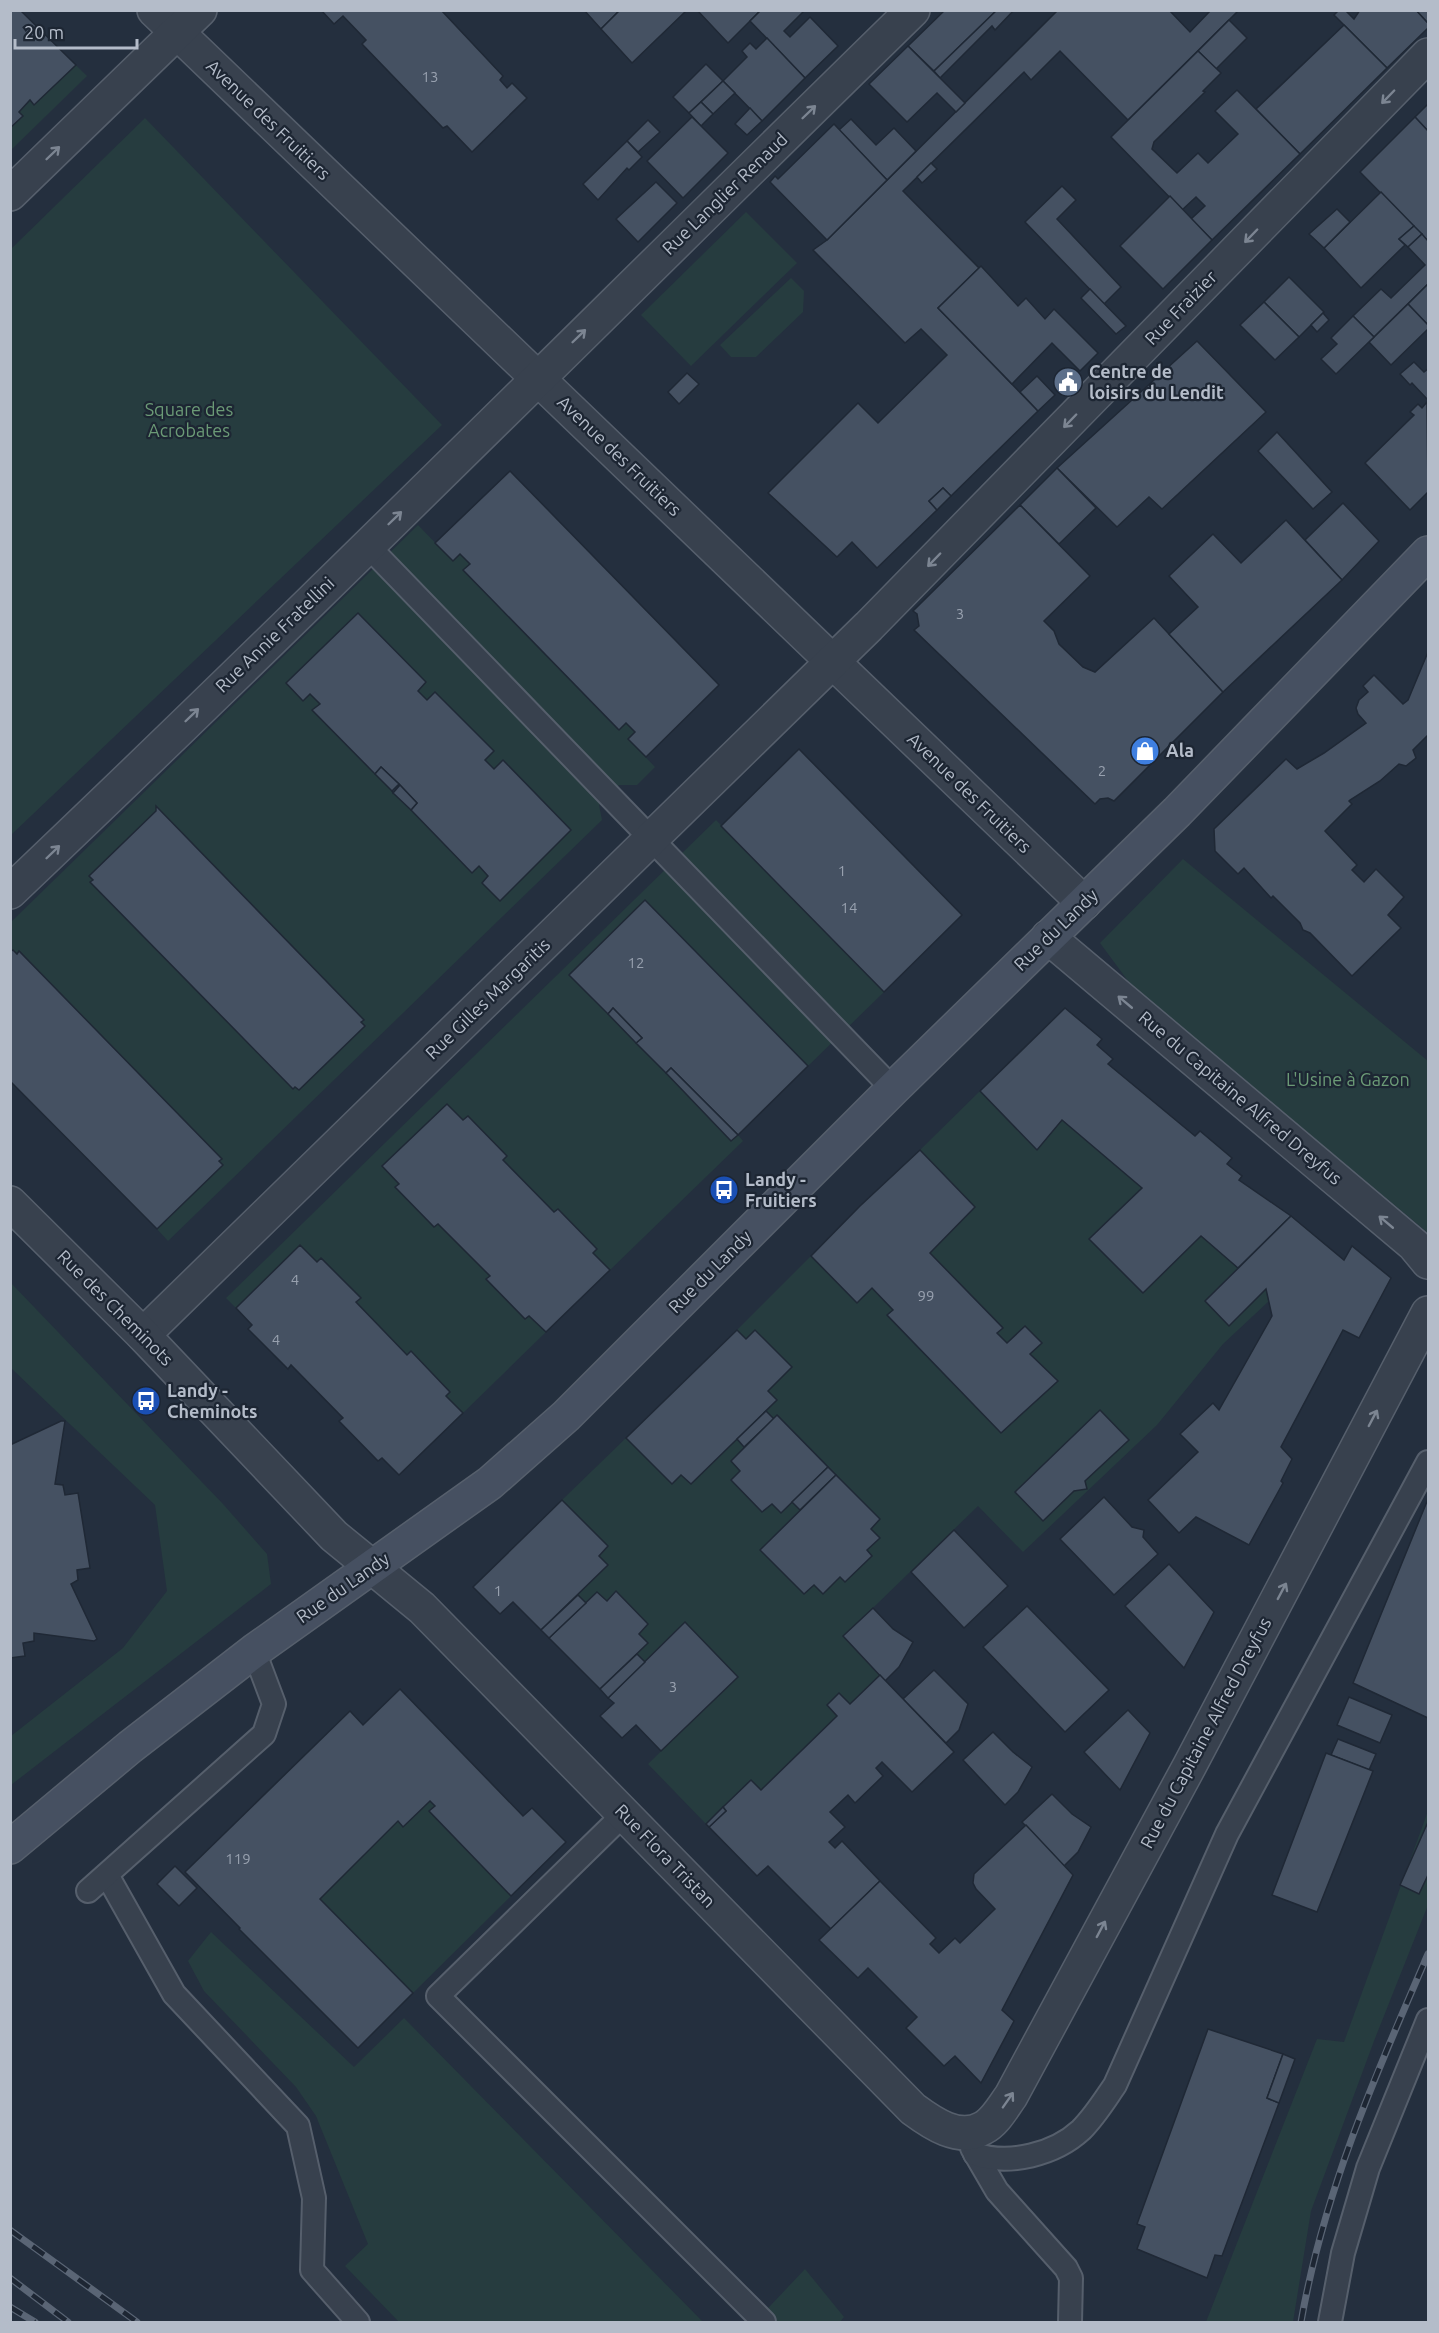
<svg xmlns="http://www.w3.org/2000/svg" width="1439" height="2333" font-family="Ubuntu,sans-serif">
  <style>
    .green { fill: #263c3f }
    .building { fill: #455162; stroke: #1f2835; stroke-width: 1.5 }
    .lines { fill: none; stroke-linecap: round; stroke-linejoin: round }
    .service-casing { stroke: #565f6c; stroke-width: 26 }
    .minor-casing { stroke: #565f6c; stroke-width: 36 }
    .tertiary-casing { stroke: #565f6c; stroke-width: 36 }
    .secondary-casing { stroke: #565f6c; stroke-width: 36 }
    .service { stroke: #38414e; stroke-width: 22 }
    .minor { stroke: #38414e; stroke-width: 33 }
    .tertiary { stroke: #38414e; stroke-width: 33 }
    .secondary { stroke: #465061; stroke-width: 33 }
    .rail-casing { stroke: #5a6575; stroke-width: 7 }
    .rail { stroke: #1d2633; stroke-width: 4.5; stroke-dasharray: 14; stroke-linecap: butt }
    .oneway { stroke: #7c8592 }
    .labels { text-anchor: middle; stroke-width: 4.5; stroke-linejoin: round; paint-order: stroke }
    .number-label { font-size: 15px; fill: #98a1af }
    .street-label { font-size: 18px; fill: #b4bcc9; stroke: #1d2633 }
    .poi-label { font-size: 18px; font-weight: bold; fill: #b4bcc9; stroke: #1d2633; text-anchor: start }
    .park-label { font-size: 18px; fill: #6b9a76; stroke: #1d2633 }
  </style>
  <rect width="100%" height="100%" fill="#242f3e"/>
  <g class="green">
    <polygon points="11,11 20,11 87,76 11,150"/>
    <polygon points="145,118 442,425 11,835 11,249"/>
    <polygon points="746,212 797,263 691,366 641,315"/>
    <polygon points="791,278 804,291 803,312 756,357 731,357 720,345"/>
    <polygon points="418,525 453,561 460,554 470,564 463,570 618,730 626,723 635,732 628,739 655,767 637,785 619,785 599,805 602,820 168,1241 157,1229 223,1165 219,1161 221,1159 20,951 17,954 13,950 11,952 11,922"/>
    <polygon points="716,820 884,992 808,1066 646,901 569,974 731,1140 738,1135 743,1141 610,1270 593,1253 597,1249 558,1209 554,1212 503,1160 507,1156 468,1116 463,1120 447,1104 383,1167 399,1184 395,1187 434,1227 438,1224 490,1276 486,1280 525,1319 529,1316 546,1332 463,1413 446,1396 450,1391 411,1352 407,1355 356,1302 360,1298 322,1258 317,1262 300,1245 236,1308 226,1298"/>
    <polygon points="1183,859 1428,1061 1428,1233 1134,989 1100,943"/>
    <polygon points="980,1091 1037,1150 1062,1120 1142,1188 1089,1239 1142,1293 1201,1236 1238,1268 1205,1301 1229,1325 1266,1289 1269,1301 1223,1344 1157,1425 1023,1552 978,1506 844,1636 880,1675 850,1704 839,1693 837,1716 761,1790 750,1780 706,1824 648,1764 737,1677 645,1662 637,1654 647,1643 639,1634 616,1592 607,1601 597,1592 586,1603 578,1595 607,1565 599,1556 608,1546 562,1500 626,1438 672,1484 681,1475 691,1484 737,1439 744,1447 731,1461 740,1471 731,1480 762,1512 772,1504 792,1502 800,1510 761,1550 804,1594 814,1585 823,1594 840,1577 872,1556 867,1550 880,1538 871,1529 880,1519 778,1415 774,1419 766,1411 768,1391 791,1367 755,1330 746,1339 737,1330 811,1256 857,1303 872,1288 893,1310 887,1316 1001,1433 1057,1382 1030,1354 1042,1343 1025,1326 1007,1343 997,1333 1003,1327 930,1253 975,1207 920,1150"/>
    <polygon points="11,1283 223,1504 267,1554 271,1584 11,1785 11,1736 123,1648 167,1591 155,1505 11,1368"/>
    <polygon points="430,1801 435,1806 429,1812 511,1896 413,1993 320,1899 398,1821 403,1826"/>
    <polygon points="1428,1811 1428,1905 1374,2041 1311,2211 1293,2322 1206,2322 1317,2039 1344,2042"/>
    <polygon points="211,1932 354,2067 404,2018 703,2322 399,2322 345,2266 368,2244 316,2116 296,2087 204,1991 188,1961"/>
    <polygon points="805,2269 844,2317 840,2322 755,2322"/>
  </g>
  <g class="building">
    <polygon points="10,10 20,10 76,65 34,105 30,100 19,112 23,116 10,128"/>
    <polygon points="321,10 441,10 503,76 500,80 507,88 512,83 527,98 472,152 447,126 443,128 362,44 366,40 343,16 334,24"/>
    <polygon points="584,10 620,10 601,29"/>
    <polygon points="620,10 687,10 632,63 601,29"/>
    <polygon points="697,10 761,10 728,43"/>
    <polygon points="761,10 805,10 784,31 790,37 810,17 838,46 805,78 750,21"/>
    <polygon points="945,10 997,10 934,71 908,46"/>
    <polygon points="997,10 1014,10 995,30 992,26 940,78 934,71"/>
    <polygon points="1058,10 1169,10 1190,32 1211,10 1239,10 1128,120 1060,51 1031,80 1024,72 903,191 979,268 938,308 1038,411 951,496 943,488 929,501 937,510 877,568 852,542 837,557 768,493 858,403 878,423 947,355 921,329 905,343 813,250 827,240"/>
    <polygon points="1339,10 1345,10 1354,19 1360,10 1416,10 1428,23 1428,28 1387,68 1334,15"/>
    <polygon points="1416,10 1428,10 1428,23"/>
    <polygon points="1229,20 1247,38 1216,69 1198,51"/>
    <polygon points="1344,25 1387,68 1300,154 1256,109"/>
    <polygon points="767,38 805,78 762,121 723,81 747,57 742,51 750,43 756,49"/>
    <polygon points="908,46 965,103 956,112 937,93 907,122 869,84"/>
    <polygon points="1198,51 1221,73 1203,91 1205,92 1154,142 1152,149 1177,173 1198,153 1208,163 1238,134 1215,111 1237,90 1300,154 1212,240 1191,219 1205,206 1196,197 1182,210 1111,137"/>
    <polygon points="706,64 723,81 689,113 673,97"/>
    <polygon points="723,81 735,93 713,114 701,102"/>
    <polygon points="701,102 713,114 701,126 689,113"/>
    <polygon points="1428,104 1428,131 1415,117"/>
    <polygon points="750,108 762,121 747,135 735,124"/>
    <polygon points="692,117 728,153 683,198 647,161"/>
    <polygon points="1415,117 1428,131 1428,241 1360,172"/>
    <polygon points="851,119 876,145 894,128 916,151 887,180 839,130"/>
    <polygon points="648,120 660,132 638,152 627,141"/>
    <polygon points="834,124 887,180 827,240 770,182 775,176 778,179"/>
    <polygon points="627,141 642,157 629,170 627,168 598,200 583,184"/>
    <polygon points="931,163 937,169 922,183 917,177"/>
    <polygon points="656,182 677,203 638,242 616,219"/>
    <polygon points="1062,186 1076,200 1057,219 1121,287 1104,304 1025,222"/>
    <polygon points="1381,192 1414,226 1399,239 1405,245 1361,288 1324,248"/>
    <polygon points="1170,196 1212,240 1163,289 1120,246"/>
    <polygon points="1337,209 1350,222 1324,248 1309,234"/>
    <polygon points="1414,226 1422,234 1408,247 1399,239"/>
    <polygon points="1422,234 1428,241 1428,284 1374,337 1353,316 1381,289 1391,298 1425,265 1408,247"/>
    <polygon points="981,266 1018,306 1026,298 1045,319 1054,309 1098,353 1080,371 1052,343 1012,384 938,308"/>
    <polygon points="1289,277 1324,312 1299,337 1264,302"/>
    <polygon points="1428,284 1428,325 1408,304"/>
    <polygon points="1090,289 1126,326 1116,334 1081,298"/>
    <polygon points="1264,302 1299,337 1275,360 1240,325"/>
    <polygon points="1408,304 1428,325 1428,329 1391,365 1369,342"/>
    <polygon points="1323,313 1329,320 1317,332 1311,325"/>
    <polygon points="1353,316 1374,337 1336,374 1321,359 1337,344 1331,338"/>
    <polygon points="1197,341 1266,412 1162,509 1149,497 1117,527 1057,468"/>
    <polygon points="1414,362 1424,372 1428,369 1428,400 1412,383 1410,385 1400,374"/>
    <polygon points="687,373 699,384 679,404 668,392"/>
    <polygon points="1037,376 1055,395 1038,411 1020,392"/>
    <polygon points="1427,402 1428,492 1410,510 1365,463 1414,415 1410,412 1418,404 1422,408"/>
    <polygon points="1277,432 1332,492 1313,509 1258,451"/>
    <polygon points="1057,468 1096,508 1059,544 1020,505"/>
    <polygon points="510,471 719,685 646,757 628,739 635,732 626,723 619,730 463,570 470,564 460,554 453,561 435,543"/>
    <polygon points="943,488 951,496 937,510 929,501"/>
    <polygon points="1343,503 1379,541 1342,580 1305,540"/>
    <polygon points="1020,505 1090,576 1044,621 1054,631 1059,644 1083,667 1095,672 1154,618 1223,692 1114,801 1108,798 1100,799 1095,804 914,630 919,626 917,614 913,611"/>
    <polygon points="1286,520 1342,580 1223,692 1169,634 1198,607 1169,576 1213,534 1241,563"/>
    <polygon points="358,613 426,682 418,691 427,700 435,692 494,751 485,760 494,769 503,760 571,830 500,901 482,883 488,876 479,866 472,873 411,810 417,803 400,785 393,793 392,791 399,784 381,767 375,774 312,710 320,704 310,694 303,701 286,683"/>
    <polygon points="1428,652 1428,735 1413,750 1416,758 1406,766 1399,764 1380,781 1350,800 1349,801 1352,804 1325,831 1357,865 1352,870 1364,882 1376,869 1404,897 1388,915 1401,928 1352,976 1310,933 1303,930 1300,923 1273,896 1271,898 1244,868 1238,874 1215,851 1214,829 1286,759 1297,769 1324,753 1366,723 1358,714 1356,708 1359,700 1368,692 1363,686 1374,675 1403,704 1408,700"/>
    <polygon points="799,749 962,915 884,992 721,826"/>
    <polygon points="381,767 399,784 392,791 375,774"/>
    <polygon points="400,785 417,803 411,810 393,793"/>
    <polygon points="156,806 364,1020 361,1022 365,1026 299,1090 295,1087 293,1089 90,882 93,880 89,876 156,811"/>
    <polygon points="645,900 808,1066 738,1135 671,1068 666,1073 636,1043 642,1038 613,1008 608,1014 569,975"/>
    <polygon points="13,950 17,954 19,951 222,1159 219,1161 223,1165 157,1229 10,1081 10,952"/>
    <polygon points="613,1008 642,1038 636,1043 608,1014"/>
    <polygon points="1065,1008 1102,1039 1097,1045 1113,1059 1108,1064 1195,1136 1200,1131 1232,1158 1227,1164 1242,1176 1239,1180 1291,1216 1238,1268 1201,1236 1143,1293 1089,1239 1142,1188 1062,1120 1037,1150 980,1091"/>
    <polygon points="671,1068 738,1135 731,1141 666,1073"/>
    <polygon points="447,1104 463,1120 468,1116 507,1156 503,1160 554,1212 558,1209 597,1249 593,1253 610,1270 546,1332 529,1316 525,1319 486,1279 490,1276 438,1224 434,1227 395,1187 399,1184 382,1166"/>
    <polygon points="920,1150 975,1207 930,1253 1003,1328 997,1333 1007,1343 1025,1326 1042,1343 1030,1354 1058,1381 1001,1433 887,1315 893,1310 872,1288 857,1303 811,1256 860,1206"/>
    <polygon points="1291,1216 1344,1260 1352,1246 1391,1278 1359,1338 1343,1330 1281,1447 1292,1459 1281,1481 1283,1483 1249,1545 1196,1517 1179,1533 1148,1500 1198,1452 1180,1434 1213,1403 1219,1410 1272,1316 1266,1289 1229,1326 1205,1301"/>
    <polygon points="300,1245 317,1262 321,1258 361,1298 356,1302 407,1355 411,1351 450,1392 446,1396 463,1413 399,1475 382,1458 378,1461 339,1421 343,1418 291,1365 288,1369 248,1329 252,1325 236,1308"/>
    <polygon points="737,1330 746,1339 755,1330 792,1367 768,1391 777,1400 691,1484 681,1475 672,1484 626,1438"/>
    <polygon points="1100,1410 1129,1440 1085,1481 1087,1489 1074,1491 1043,1521 1015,1492"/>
    <polygon points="766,1411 774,1419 744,1447 737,1439"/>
    <polygon points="777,1415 828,1467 781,1513 772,1504 762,1512 731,1480 740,1471 731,1461"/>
    <polygon points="61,1421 65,1421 55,1484 63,1485 65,1495 78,1493 90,1568 77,1570 78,1580 71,1584 97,1639 94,1641 34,1633 34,1641 23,1643 25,1656 10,1658 10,1445"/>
    <polygon points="828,1467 836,1475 800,1510 792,1502"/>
    <polygon points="836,1475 880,1519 871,1529 880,1538 867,1550 872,1556 845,1582 840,1577 823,1594 814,1585 804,1594 760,1550"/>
    <polygon points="1104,1497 1132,1527 1144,1530 1143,1537 1158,1554 1114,1595 1060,1539"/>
    <polygon points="1428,1499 1428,1718 1353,1683"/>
    <polygon points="562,1500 608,1546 599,1556 608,1565 541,1630 513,1602 500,1614 473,1587"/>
    <polygon points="954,1530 1008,1586 964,1628 911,1572"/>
    <polygon points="1169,1564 1214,1612 1184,1668 1125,1606"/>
    <polygon points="616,1591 648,1624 639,1634 648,1643 600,1689 549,1638 597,1592 607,1601"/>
    <polygon points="578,1595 586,1603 549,1638 541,1630"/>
    <polygon points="1027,1606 1109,1690 1065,1732 983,1647"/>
    <polygon points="873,1608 893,1629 913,1642 899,1667 885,1681 843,1636"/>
    <polygon points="685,1622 738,1677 661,1751 636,1725 622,1738 600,1716 614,1703 608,1698"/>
    <polygon points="637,1654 645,1662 608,1698 600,1689"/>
    <polygon points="934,1670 968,1704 959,1730 946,1743 903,1699"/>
    <polygon points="880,1675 954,1752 912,1792 882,1762 876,1768 883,1776 855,1803 848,1795 830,1812 845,1827 829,1842 835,1848 842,1841 880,1881 831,1929 768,1866 757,1876 709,1827 726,1811 723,1807 751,1780 761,1790 837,1716 827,1705 839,1693 850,1704"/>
    <polygon points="400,1689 523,1816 532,1808 566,1842 511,1896 429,1811 435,1806 430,1801 403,1827 398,1821 320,1899 413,1993 358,2048 239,1929 240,1928 185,1872 350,1711 363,1725"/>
    <polygon points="1349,1697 1392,1715 1380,1743 1337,1725"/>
    <polygon points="1128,1710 1150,1733 1120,1790 1084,1752"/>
    <polygon points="993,1732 1013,1752 1032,1767 1018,1792 1005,1805 963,1760"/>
    <polygon points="1338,1739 1376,1754 1369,1770 1331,1755"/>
    <polygon points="1326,1753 1373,1771 1317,1912 1272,1895"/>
    <polygon points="1052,1794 1072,1814 1091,1827 1078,1852 1064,1866 1022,1822"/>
    <polygon points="723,1807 726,1811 709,1827 706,1824"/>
    <polygon points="1428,1822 1428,1875 1419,1894 1400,1885"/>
    <polygon points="1026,1825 1073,1875 1002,2010 1014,2021 981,2083 955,2056 944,2066 906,2028 917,2017 868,1968 858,1978 819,1940 880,1881 936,1938 930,1944 939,1953 955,1938 960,1943 995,1909 976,1889 973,1883 974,1874"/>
    <polygon points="175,1866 197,1888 179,1906 157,1884"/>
    <polygon points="1208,2029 1283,2054 1267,2098 1279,2103 1222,2256 1215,2255 1207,2278 1137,2249 1145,2227 1137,2224"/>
    <polygon points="1283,2054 1295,2059 1279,2103 1267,2098"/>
  </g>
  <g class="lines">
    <g class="service-casing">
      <g id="service">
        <polyline points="367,545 893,1089"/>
        <polyline points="624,1814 438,1996 764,2322"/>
        <polyline points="107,1875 174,1994 298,2126 314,2198 312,2270 358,2322"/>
        <polyline points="88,1891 264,1734 274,1704 254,1651"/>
        <polyline points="972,2148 997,2191 1066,2268 1071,2278 1070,2322"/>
        <path d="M975,2154C1009,2166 1055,2154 1081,2130C1095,2116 1104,2101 1115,2085L1227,1834L1428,1462"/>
        <polyline points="1330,2322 1343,2253 1368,2168 1428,2020"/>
      </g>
    </g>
    <g class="minor-casing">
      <g id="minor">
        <polyline points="154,10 1084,903"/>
        <polyline points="10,194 200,10"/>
        <path d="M10,892C315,602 612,304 913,10"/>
        <polyline points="1048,937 1414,1245 1428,1262"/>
        <polyline points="143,1335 869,626 1428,55"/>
        <path d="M372,1567L422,1608L913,2109C932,2123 959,2142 983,2128C995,2122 1003,2107 1011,2096L1190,1765L1428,1313"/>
      </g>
    </g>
    <g class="tertiary-casing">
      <polyline id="tertiary" points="10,1203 143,1335 334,1536 372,1567"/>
    </g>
    <g class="secondary-casing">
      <polyline id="secondary" points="10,1847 130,1747 254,1651 490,1483 566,1416 893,1089 1177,812 1428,553"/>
    </g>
    <use href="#service" class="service"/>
    <use href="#minor" class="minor"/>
    <use href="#tertiary" class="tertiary"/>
    <use href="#secondary" class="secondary"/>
    <g class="rail-casing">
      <g id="rail">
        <polyline points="10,2230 137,2322"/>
        <polyline points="10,2278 68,2322"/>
        <polyline points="10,2307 35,2322"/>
        <path d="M1301,2322C1324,2191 1375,2076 1428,1954"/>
      </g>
    </g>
    <use href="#rail" class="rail"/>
  </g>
  <defs><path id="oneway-shaft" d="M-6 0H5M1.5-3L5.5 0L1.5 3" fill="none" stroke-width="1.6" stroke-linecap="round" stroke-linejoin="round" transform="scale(1.5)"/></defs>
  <g class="oneway">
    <use href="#oneway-shaft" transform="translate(1388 97) rotate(134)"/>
    <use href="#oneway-shaft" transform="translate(809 112) rotate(-44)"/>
    <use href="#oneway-shaft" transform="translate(53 153) rotate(-44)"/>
    <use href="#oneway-shaft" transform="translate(1251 236) rotate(134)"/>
    <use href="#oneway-shaft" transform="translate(579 336) rotate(-44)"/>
    <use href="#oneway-shaft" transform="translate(1070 421) rotate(134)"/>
    <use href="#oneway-shaft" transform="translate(395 518) rotate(-44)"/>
    <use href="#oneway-shaft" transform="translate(934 560) rotate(134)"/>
    <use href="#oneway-shaft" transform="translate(192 715) rotate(-44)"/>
    <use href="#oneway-shaft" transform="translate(53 852) rotate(-44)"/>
    <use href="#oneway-shaft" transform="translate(1125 1002) rotate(-140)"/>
    <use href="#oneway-shaft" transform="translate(1386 1222) rotate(-140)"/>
    <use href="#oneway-shaft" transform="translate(1373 1418) rotate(-62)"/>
    <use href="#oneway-shaft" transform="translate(1282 1591) rotate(-62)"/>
    <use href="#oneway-shaft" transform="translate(1101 1929) rotate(-62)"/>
    <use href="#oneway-shaft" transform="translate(1008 2100) rotate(-55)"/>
  </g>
  <defs>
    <g id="civic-disc" transform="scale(1.5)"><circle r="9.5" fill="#5c6f8a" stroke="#1d2633"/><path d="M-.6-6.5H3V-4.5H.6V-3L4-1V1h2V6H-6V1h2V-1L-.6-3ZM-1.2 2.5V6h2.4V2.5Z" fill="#fff"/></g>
    <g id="shop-disc" transform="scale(1.5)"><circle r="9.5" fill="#3f7fe0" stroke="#1d2633"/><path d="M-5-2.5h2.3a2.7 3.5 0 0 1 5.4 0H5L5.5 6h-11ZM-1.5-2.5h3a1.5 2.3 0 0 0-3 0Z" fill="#fff"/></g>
    <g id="bus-disc" transform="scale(1.5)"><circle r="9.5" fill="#1a4fb4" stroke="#1d2633"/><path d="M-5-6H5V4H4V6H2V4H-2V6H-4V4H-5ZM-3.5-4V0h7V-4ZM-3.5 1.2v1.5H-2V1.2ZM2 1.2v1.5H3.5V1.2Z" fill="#fff"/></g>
  </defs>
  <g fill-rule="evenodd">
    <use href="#civic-disc" x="1068" y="382"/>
    <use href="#shop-disc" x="1145" y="751"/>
    <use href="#bus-disc" x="724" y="1190"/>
    <use href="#bus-disc" x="146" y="1401"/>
  </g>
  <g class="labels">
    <g class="number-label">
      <text x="430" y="82">13</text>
      <text x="960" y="619">3</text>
      <text x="1102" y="776">2</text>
      <text x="842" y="876">1</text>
      <text x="849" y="913">14</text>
      <text x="636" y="968">12</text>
      <text x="295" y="1285">4</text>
      <text x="926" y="1301">99</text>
      <text x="276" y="1345">4</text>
      <text x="498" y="1596">1</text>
      <text x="673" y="1692">3</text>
      <text x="238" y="1864">119</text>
    </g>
    <g class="street-label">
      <text transform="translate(268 120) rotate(44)" y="6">Avenue des Fruitiers</text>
      <text transform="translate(725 194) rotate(-44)" y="6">Rue Langlier Renaud</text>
      <text transform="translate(1181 308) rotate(-46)" y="6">Rue Fraizier</text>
      <text transform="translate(619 456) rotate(44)" y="6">Avenue des Fruitiers</text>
      <text transform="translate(275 635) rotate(-44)" y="6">Rue Annie Fratellini</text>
      <text transform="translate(969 793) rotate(44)" y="6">Avenue des Fruitiers</text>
      <text transform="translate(1056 930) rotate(-44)" y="6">Rue du Landy</text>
      <text transform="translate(488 999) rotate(-44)" y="6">Rue Gilles Margaritis</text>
      <text transform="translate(1240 1098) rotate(40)" y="6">Rue du Capitaine Alfred Dreyfus</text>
      <text transform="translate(710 1272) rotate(-45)" y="6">Rue du Landy</text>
      <text transform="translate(115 1308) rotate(45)" y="6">Rue des Cheminots</text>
      <text transform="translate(343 1588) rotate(-35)" y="6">Rue du Landy</text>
      <text transform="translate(1206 1733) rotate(-62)" y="6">Rue du Capitaine Alfred Dreyfus</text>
      <text transform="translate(665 1856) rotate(46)" y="6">Rue Flora Tristan</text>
    </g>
    <g class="poi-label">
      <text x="1089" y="378">Centre de<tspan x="1089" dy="21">loisirs du Lendit</tspan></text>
      <text x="1166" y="757">Ala</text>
      <text x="745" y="1186">Landy -<tspan x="745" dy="21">Fruitiers</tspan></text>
      <text x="167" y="1397">Landy -<tspan x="167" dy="21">Cheminots</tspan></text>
    </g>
    <g class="park-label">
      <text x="189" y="416">Square des<tspan x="189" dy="21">Acrobates</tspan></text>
      <text x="1348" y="1086">L'Usine à Gazon</text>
    </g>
  </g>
  <rect width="1439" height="2333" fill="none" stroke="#b4bcc9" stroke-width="24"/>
  <path d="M15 39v9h122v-9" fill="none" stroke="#b4bcc9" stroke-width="3"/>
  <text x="24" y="39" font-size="18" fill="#b4bcc9" stroke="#1d2633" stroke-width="4.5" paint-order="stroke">20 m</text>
</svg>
